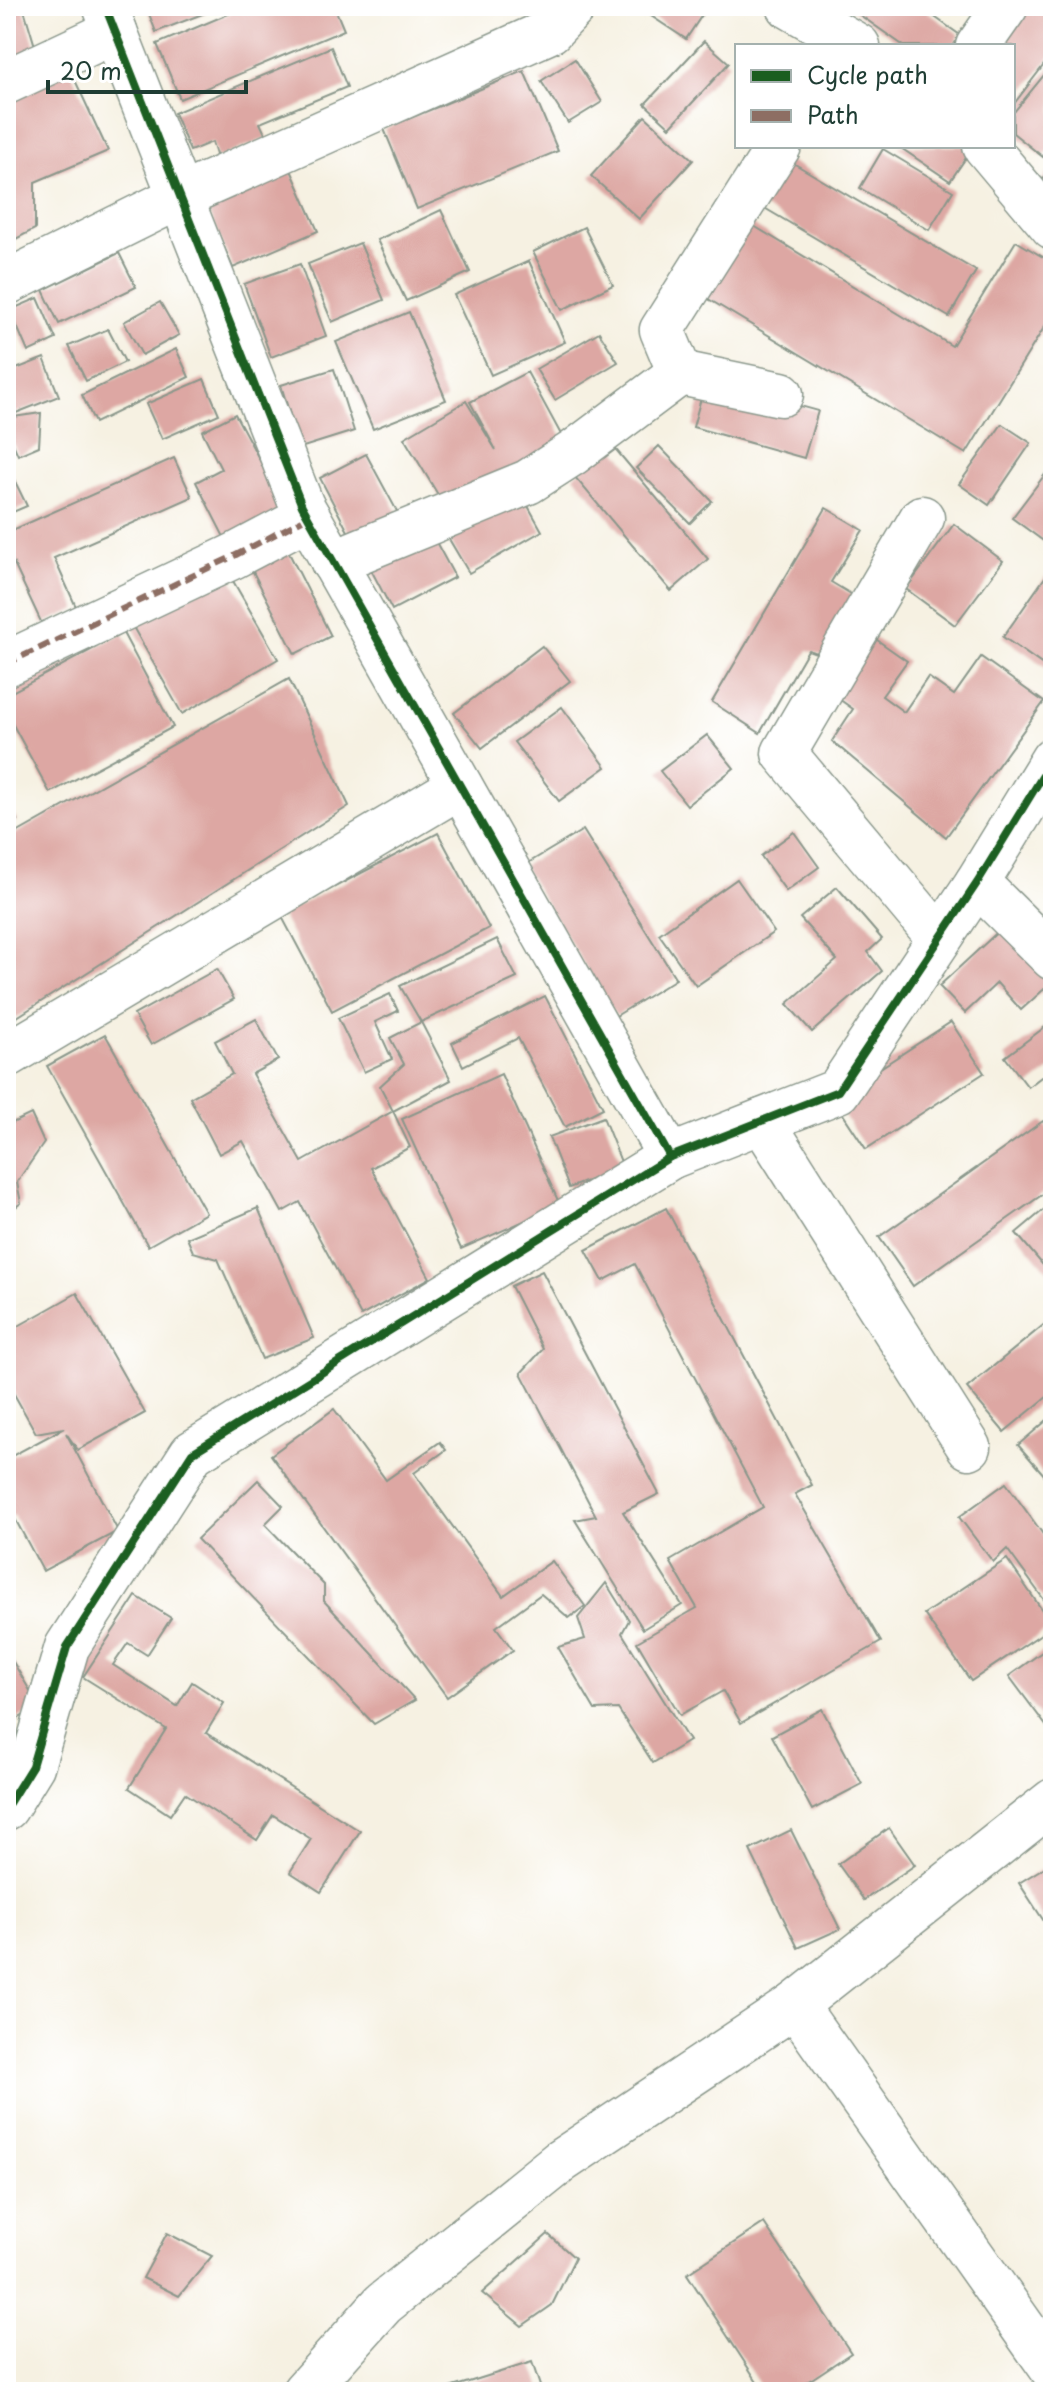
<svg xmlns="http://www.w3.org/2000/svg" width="1059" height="2398" font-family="'Playpen Sans',sans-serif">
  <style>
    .building { fill: #dda7a3 }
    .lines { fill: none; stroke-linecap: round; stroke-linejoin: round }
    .pedestrian-casing { stroke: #8a978b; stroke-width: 47 }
    .minor-casing { stroke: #8a978b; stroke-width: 47 }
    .pedestrian { stroke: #fff; stroke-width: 44 }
    .minor { stroke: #fff; stroke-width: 44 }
    .quiet { stroke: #8d6e63; stroke-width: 6; stroke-dasharray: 12 6; stroke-linecap: butt }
    .cycleway-casing { stroke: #fff; stroke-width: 13 }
    .cycleway { stroke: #1b5e20; stroke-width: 8 }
  </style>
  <rect width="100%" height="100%" fill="#fff"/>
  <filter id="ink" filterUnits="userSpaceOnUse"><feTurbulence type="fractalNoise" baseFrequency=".0125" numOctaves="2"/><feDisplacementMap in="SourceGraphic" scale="16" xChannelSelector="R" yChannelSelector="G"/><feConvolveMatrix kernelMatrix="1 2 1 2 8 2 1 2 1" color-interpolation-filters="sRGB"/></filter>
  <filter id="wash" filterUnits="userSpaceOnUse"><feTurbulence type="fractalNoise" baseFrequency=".006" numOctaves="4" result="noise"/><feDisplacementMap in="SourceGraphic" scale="32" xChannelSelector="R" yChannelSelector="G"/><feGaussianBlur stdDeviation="1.8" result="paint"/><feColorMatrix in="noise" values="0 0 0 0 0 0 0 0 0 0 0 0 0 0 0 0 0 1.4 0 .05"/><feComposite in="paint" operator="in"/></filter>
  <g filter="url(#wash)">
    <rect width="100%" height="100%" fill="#f6f1e2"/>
    <g id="blocks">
      <g class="building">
        <polygon points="6,6 23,6 37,53 6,65"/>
        <polygon points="146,6 223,6 156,32"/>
        <polygon points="247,6 334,6 344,30 180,99 157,44"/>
        <polygon points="636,6 708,6 686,39"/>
        <polygon points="847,6 919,6 960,35 953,46 904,46"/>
        <polygon points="1021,6 1053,6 1053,53 1013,105 1013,46 990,46"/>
        <polygon points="704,41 729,63 670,127 645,104"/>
        <polygon points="331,47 347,87 260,123 267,138 217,158 212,142 190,151 174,113"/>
        <polygon points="575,59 602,102 568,123 541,81"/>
        <polygon points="67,63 108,151 35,182 35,229 6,244 6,90"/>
        <polygon points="1053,64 1053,145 1043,157 1013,133 1013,113"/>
        <polygon points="524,71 558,151 417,209 384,129"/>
        <polygon points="645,116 693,160 639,219 591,176"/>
        <polygon points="898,146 974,146 950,181"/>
        <polygon points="883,149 953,191 929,230 860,188"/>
        <polygon points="783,157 976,271 949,317 756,203"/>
        <polygon points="287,161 318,231 233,268 203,198"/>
        <polygon points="1053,166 1053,194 1039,184"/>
        <polygon points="441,210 470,272 406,301 377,240"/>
        <polygon points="749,223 952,346 1016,241 1053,263 1053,313 966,454 705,297"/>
        <polygon points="584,227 613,285 562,310 533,252"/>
        <polygon points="360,243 384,300 332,322 308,264"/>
        <polygon points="119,253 136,287 59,324 43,290"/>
        <polygon points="529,261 565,342 491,375 454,295"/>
        <polygon points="300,264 326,336 271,357 244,284"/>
        <polygon points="38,298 56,339 28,352 10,310"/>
        <polygon points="160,302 179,335 142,355 124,322"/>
        <polygon points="409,312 446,400 373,429 336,342"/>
        <polygon points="108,329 125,362 86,381 69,346"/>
        <polygon points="599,332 618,362 555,400 536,369"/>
        <polygon points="176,349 189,377 95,423 82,395"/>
        <polygon points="44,358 59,396 6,417 6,373"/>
        <polygon points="334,369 354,431 300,448 281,385"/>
        <polygon points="527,372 564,440 446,508 404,438 466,401 496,450 470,402"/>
        <polygon points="204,379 219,414 162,439 146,404"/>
        <polygon points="706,380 818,411 804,458 693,427"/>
        <polygon points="41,413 39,446 18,455 6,428 6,418"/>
        <polygon points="235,414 287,511 227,543 196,482 221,469 202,431"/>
        <polygon points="1002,424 1031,443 989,505 959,484"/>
        <polygon points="612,445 708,559 671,591 574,476"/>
        <polygon points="659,446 712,501 690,523 636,468"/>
        <polygon points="366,454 398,513 352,539 320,478"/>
        <polygon points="174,458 192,497 54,558 77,609 42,624 6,547 6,533"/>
        <polygon points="6,463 27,506 6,515"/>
        <polygon points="1053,464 1053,548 1012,518"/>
        <polygon points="523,497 542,531 469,573 449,539"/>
        <polygon points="826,508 863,530 831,582 861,600 827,657 808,650 760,733 712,702"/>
        <polygon points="954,524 1003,561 955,625 906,589"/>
        <polygon points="430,531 455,577 392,610 368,564"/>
        <polygon points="286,547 331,636 295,654 250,566"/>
        <polygon points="1053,566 1053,672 1003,637"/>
        <polygon points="229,574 278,659 182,714 133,627"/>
        <polygon points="123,633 173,727 50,793 6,712 6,695"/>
        <polygon points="870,635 907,661 882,696 904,712 928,677 954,695 981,657 1044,702 946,837 832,741 853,709 829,692"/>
        <polygon points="542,646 570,681 482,748 454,713"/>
        <polygon points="289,679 349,806 6,1024 6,839"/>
        <polygon points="562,707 606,767 559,801 514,742"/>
        <polygon points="707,735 734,768 687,805 660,771"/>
        <polygon points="6,804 17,820 6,827"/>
        <polygon points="583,830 676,979 616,1016 523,866"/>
        <polygon points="794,832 819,867 786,891 761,856"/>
        <polygon points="438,833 489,928 332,1011 281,915"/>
        <polygon points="737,879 774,932 696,986 659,934"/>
        <polygon points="837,887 882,939 868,952 882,971 812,1032 787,1004 837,960 800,918"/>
        <polygon points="1002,928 1052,982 1021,1010 997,983 965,1013 939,986"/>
        <polygon points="497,939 517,978 421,1022 400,986"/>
        <polygon points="217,969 234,999 151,1045 134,1015"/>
        <polygon points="390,994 398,1011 375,1022 392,1059 364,1072 338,1018"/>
        <polygon points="545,996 603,1108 565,1127 518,1038 463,1066 452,1043"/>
        <polygon points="256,1019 278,1060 252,1074 302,1162 393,1111 380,1086 404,1064 390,1038 421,1022 451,1080 393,1111 410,1147 371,1168 430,1278 361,1316 300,1202 282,1212 243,1141 219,1154 190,1098 232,1074 215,1041"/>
        <polygon points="1053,1021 1053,1068 1028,1087 1005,1057"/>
        <polygon points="951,1022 984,1073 866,1149 833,1099"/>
        <polygon points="105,1034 206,1213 148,1246 47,1066"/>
        <polygon points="501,1074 560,1205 461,1249 402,1119"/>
        <polygon points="31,1114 44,1143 17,1182 21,1203 6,1214 6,1126"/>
        <polygon points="603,1117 623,1167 569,1188 549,1137"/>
        <polygon points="1043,1121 1053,1134 1053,1187 913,1286 879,1237"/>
        <polygon points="1053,1202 1053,1277 1016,1233"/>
        <polygon points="258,1208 314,1338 262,1359 218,1259 193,1252 187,1238"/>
        <polygon points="666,1208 812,1485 795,1494 881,1642 741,1723 723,1691 680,1715 637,1642 697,1608 670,1561 763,1507 635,1264 603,1281 586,1250"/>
        <polygon points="542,1271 659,1494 623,1512 682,1605 643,1629 575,1520 596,1516 521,1373 543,1349 511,1286"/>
        <polygon points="77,1293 145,1413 78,1450 66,1433 118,1531 43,1571 13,1515 6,1518 6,1459 64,1428 36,1433 6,1380 6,1333"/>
        <polygon points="1046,1323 1053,1331 1053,1392 1004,1432 967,1388"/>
        <polygon points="334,1409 386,1480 440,1442 446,1450 414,1473 503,1596 552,1561 585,1606 569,1618 541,1594 496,1627 513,1650 447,1697 271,1455"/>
        <polygon points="1053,1415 1053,1485 1018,1445"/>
        <polygon points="258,1480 283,1506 265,1524 324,1585 324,1601 415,1700 374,1724 197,1539"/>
        <polygon points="1006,1483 1053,1548 1053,1612 1007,1549 993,1562 959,1517"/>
        <polygon points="1007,1559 1053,1626 971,1681 924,1614"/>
        <polygon points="606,1583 629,1620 622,1633 689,1741 653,1763 618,1709 595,1710 558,1647 585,1639 578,1618"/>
        <polygon points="136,1596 171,1618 147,1655 128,1643 113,1665 177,1706 192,1682 224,1703 206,1733 360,1831 321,1892 290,1872 311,1839 273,1815 257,1840 185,1793 170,1815 129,1788 166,1729 83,1677"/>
        <polygon points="1053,1644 1053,1735 1009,1676"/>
        <polygon points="6,1650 39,1706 6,1726"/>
        <polygon points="822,1709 862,1784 812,1810 772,1736"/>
        <polygon points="889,1828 915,1865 864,1900 838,1864"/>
        <polygon points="791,1830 840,1929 798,1948 750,1850"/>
        <polygon points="1053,1862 1053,1935 1019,1883"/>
        <polygon points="764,2223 851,2353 792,2392 764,2392 687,2274"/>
        <polygon points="167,2233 212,2256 179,2296 143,2278"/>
        <polygon points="548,2234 575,2258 552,2305 522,2326 482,2293"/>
        <polygon points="532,2362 542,2392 440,2392 440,2391"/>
      </g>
    </g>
  </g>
  <g filter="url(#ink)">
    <use href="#blocks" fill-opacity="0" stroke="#8a978b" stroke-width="2"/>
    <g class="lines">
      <g class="pedestrian-casing">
        <polyline id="pedestrian" points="6,664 234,556 308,517"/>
      </g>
      <g class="minor-casing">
        <g id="minor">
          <polyline points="105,6 302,506 670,1157"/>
          <polyline points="789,6 858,46"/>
          <polyline points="978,46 1006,6"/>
          <polyline points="6,82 115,31"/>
          <polyline points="779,146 662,330 680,373 781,394"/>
          <polyline points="985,146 1053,227"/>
          <polyline points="6,283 181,196 550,31 574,6"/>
          <polyline points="922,518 784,753 939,938"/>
          <polyline points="333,562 528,482 573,453 680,373"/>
          <polyline points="977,883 1053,958"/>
          <polyline points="6,1056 460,786"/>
          <polyline points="762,1121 969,1447"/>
          <polyline points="6,1808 32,1766 67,1647 192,1453 670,1157 838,1091 977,883 1053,759"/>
          <polyline points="795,2005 1053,2370"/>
          <polyline points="304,2392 383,2304 561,2161 795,2005 1053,1801"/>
        </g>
      </g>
      <use href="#pedestrian" class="pedestrian"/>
      <use href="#minor" class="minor"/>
      <polyline class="quiet" points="6,664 234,556 308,517"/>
      <g class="cycleway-casing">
        <g id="cycleway">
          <polyline points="105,6 302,506 670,1157"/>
          <polyline points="6,1808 32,1766 67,1647 192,1453 670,1157 838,1091 977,883 1053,759"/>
        </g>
      </g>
      <use href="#cycleway" class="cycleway"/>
    </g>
  </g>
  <rect width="1059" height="2398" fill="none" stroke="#fff" stroke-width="32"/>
  <rect x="735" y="44" width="280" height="104" fill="#ffffff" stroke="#a5b1ae" stroke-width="2"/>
  <rect x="751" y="70" width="40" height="12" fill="#1b5e20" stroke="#a5b1ae" stroke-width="2"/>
  <text x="807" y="84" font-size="24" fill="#1f3d34">Cycle path</text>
  <rect x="751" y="110" width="40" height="12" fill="#8d6e63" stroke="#a5b1ae" stroke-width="2"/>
  <text x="807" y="124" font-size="24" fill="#1f3d34">Path</text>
  <path d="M48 80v12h198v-12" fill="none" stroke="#1f3d34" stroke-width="4"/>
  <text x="60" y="80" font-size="24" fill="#1f3d34" stroke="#ffffff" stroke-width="6" paint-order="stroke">20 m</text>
</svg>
